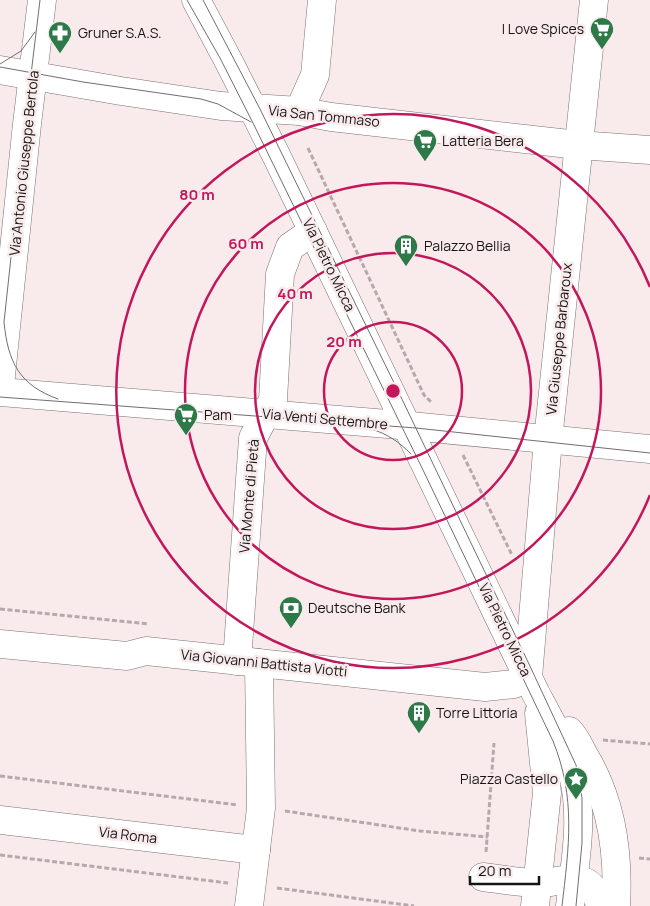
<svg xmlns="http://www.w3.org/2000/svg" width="650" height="906" font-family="Manrope,sans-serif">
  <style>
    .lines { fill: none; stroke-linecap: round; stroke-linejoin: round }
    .minor-casing { stroke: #7c7171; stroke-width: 29 }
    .path { stroke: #b5aaab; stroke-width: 3; stroke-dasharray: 5 2.5; stroke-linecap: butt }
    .minor { stroke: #fff; stroke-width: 28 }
    .tram { stroke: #756d6d; stroke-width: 1 }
    .ring { fill: none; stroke: #c2185b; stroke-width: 2.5 }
    .labels { text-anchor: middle; stroke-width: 5; stroke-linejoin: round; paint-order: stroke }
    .poi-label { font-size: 14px; fill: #181414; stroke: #f9ebec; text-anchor: start }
    .street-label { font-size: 14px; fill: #181414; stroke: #f9ebec }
    .centre { fill: #c2185b; stroke: #f9ebec; stroke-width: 2.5 }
    .ring-label { font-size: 15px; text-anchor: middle; font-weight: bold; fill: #c2185b; stroke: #f9ebec; stroke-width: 5; stroke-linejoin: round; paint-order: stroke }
  </style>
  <rect width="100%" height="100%" fill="#f9ebec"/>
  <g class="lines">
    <g class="minor-casing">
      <g id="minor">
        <path d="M196,0L229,62L277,157L536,694C550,720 565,746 573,775C584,817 575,864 570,906"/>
        <polyline points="0,70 121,91 221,106 299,111 331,117 578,145 650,150"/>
        <polyline points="299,111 315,75 322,0"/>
        <polyline points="0,385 27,124 42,0"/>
        <polyline points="0,392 400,425 650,449"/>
        <polyline points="0,644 127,656 146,651 485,687 514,684 528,678"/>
        <polyline points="237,661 253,438 273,400 280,274 290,247 313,231"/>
        <polyline points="528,677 548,440 594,0"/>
        <path d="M569,731C576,738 580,748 585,757C612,802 619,854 616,906"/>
        <polyline points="0,820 256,850"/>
        <path d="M483,877C501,879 519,883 537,883C564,883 591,866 600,906"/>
        <polyline points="249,906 261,808 259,663"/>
        <polyline points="535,906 547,793 539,713"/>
      </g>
    </g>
    <g class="path">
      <polyline points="308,148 424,395 432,403"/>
      <polyline points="463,455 512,555"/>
      <polyline points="0,609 149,624"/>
      <polyline points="603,740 650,744"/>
      <polyline points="0,776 238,805"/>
      <polyline points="285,811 420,831 488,837"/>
      <polyline points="486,852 494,743"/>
      <polyline points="0,855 228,883"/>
      <polyline points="639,858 650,859"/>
      <polyline points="277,888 414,906"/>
    </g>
    <use href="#minor" class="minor"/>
    <g class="tram">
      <path d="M40,0L29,91L4,322C8,362 19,385 58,399"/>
      <path d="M187,0L220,58L253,123L423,470L553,741C576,798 569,846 562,906"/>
      <polyline points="203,0 260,109 400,395 529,664 576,765 582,798 582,843 576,906"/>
      <polyline points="0,64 21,51 35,32"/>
      <polyline points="0,67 83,82 201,99 218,104 251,122"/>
      <polyline points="0,397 416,428 650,453"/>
      <path d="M371,429C388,434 399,442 411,454"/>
    </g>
  </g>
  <g class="ring">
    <circle cx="393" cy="391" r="69"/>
    <circle cx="393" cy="391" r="138"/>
    <circle cx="393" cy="391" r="208"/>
    <path d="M650 495A277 277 0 1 1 650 287"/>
  </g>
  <defs>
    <g id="supermarket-pin" transform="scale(1.25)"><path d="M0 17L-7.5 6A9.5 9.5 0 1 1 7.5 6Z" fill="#2d7948" stroke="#f9ebec"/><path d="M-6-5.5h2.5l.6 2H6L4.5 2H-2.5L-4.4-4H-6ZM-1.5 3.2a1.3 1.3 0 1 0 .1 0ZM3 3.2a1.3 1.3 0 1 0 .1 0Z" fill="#fff"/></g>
    <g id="pharmacy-pin" transform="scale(1.25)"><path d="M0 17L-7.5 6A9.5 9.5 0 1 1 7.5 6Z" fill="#2d7948" stroke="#f9ebec"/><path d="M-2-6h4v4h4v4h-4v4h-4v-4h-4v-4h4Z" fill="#fff"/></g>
    <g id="building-pin" transform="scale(1.25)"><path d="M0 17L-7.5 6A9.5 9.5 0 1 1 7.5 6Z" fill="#2d7948" stroke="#f9ebec"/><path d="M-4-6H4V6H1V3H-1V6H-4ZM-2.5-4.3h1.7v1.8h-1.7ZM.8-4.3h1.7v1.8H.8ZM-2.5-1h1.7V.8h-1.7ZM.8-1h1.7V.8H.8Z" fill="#fff"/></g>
    <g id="bank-pin" transform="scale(1.25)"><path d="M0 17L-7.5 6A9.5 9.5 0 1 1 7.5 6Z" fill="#2d7948" stroke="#f9ebec"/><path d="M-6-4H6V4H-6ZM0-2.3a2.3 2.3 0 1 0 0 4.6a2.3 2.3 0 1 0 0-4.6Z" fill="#fff"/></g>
    <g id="sight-pin" transform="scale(1.25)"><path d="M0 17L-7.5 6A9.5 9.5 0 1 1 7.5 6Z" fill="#2d7948" stroke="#f9ebec"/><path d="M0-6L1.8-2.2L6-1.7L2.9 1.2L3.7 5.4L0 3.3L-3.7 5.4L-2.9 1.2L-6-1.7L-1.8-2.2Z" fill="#fff"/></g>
  </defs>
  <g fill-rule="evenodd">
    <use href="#supermarket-pin" x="602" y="29"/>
    <use href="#pharmacy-pin" x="60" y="33"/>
    <use href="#supermarket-pin" x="425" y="141"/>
    <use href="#building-pin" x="406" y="246"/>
    <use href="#supermarket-pin" x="186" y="415"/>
    <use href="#bank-pin" x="291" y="608"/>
    <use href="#building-pin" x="419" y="713"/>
    <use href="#sight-pin" x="576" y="779"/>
  </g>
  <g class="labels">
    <g class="poi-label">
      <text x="584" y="34" text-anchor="end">I Love Spices</text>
      <text x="78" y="38">Gruner S.A.S.</text>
      <text x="442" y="146">Latteria Bera</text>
      <text x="424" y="251">Palazzo Bellia</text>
      <text x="204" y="420">Pam</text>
      <text x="308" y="613">Deutsche Bank</text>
      <text x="436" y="718">Torre Littoria</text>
      <text x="558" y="784" text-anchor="end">Piazza Castello</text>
    </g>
    <g class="street-label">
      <text transform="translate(324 116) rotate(6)" y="5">Via San Tommaso</text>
      <text transform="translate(24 163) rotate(-84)" y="5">Via Antonio Giuseppe Bertola</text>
      <text transform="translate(329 265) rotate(64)" y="5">Via Pietro Micca</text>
      <text transform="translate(559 339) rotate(-84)" y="5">Via Giuseppe Barbaroux</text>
      <text transform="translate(325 419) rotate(5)" y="5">Via Venti Settembre</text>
      <text transform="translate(249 496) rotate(-85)" y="5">Via Monte di Pietà</text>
      <text transform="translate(505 630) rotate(64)" y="5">Via Pietro Micca</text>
      <text transform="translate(264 663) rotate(6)" y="5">Via Giovanni Battista Viotti</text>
      <text transform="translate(128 835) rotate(7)" y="5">Via Roma</text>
    </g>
  </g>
  <circle cx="393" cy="391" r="8" class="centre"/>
  <g class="ring-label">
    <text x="197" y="200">80 m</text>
    <text x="246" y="249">60 m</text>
    <text x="295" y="299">40 m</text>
    <text x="344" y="347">20 m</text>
  </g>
  <path d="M470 876v8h69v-8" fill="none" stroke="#181414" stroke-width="2.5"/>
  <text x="478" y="876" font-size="15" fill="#181414" stroke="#f9ebec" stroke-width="4" paint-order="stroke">20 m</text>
</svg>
